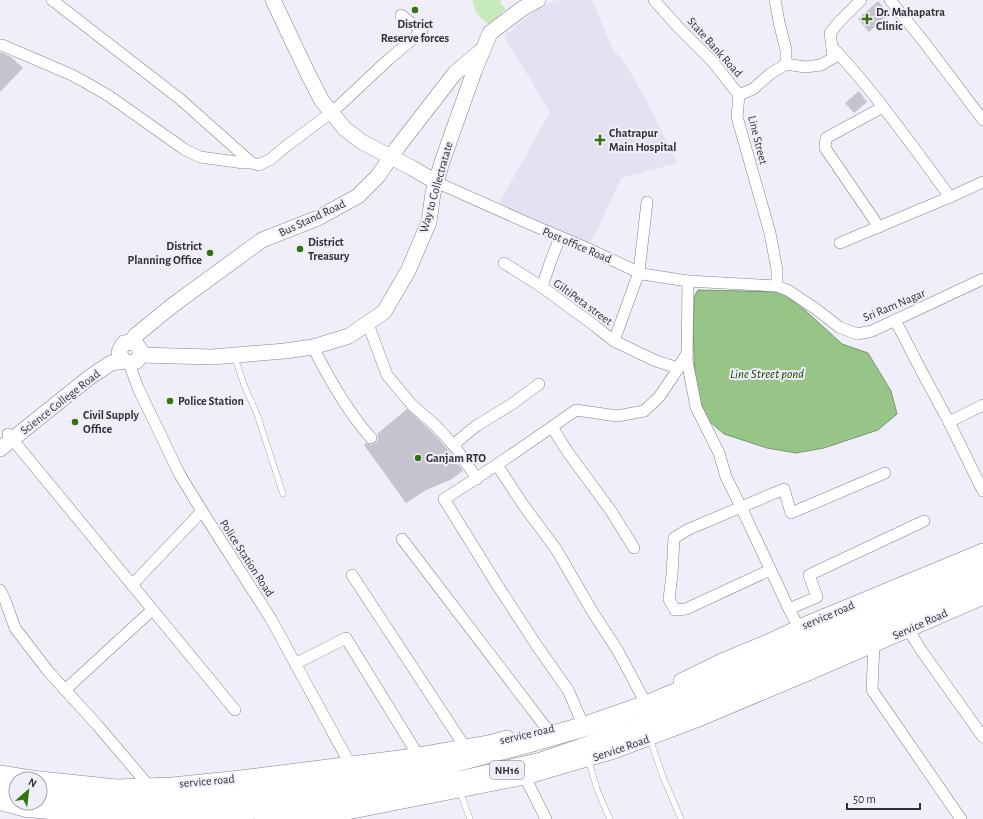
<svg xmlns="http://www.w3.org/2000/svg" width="983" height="819" font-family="'Alegreya Sans',sans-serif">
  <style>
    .built { fill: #e5e1f3 }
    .green { fill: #c6eab9 }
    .water { fill: #97c587; stroke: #79996f }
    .building { fill: #c6c3ce }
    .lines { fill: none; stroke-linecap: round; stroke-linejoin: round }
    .lane-casing { stroke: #85838c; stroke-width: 6 }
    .street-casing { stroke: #85838c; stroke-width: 12 }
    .secondary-casing { stroke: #85838c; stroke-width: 16 }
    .highway-casing { stroke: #85838c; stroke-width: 21 }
    .lane { stroke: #fff; stroke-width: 5.5 }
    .street { stroke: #fff; stroke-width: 11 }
    .secondary { stroke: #fff; stroke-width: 15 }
    .highway { stroke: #fff; stroke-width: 20 }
    .poi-dot { fill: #32730f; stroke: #f0eef9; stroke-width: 1.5 }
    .labels { text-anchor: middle; stroke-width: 4; stroke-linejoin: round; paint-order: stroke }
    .shield { fill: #f0eef9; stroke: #6c6a70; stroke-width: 1 }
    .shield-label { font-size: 11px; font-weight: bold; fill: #333236 }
    .poi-label { font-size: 12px; font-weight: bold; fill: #333236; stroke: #f0eef9; text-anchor: start }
    .street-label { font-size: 12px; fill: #333236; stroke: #f0eef9 }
    .water-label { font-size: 13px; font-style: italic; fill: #1b4605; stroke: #f0eef9 }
  </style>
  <rect width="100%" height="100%" fill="#f0eef9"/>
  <polygon class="built" points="559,0 592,0 614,52 621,57 632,75 655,117 677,163 621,178 598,228 589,246 498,205 550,112 504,36 539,8 554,1"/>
  <polygon class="green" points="472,0 502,0 500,3 506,9 489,25 477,14"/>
  <polygon class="water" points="698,290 781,292 807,312 842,344 868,353 891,391 897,414 878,430 824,448 796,453 767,448 724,434 709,421 696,393 694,356 693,321 695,295"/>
  <g class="building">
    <polygon points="878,1 889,14 869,32 858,19"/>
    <polygon points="1,52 11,57 23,68 0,92 0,54"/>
    <polygon points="859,91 867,102 854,113 845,103"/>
    <polygon points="407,409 431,431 450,452 463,471 450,480 426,490 406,503 364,445 366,443 372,445 376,443 378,440 378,437 377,434"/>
  </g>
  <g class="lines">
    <g class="lane-casing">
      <g id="lane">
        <polyline points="234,355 244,385 257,414 283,494"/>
        <polyline points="650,739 663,777 681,819"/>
        <polyline points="588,759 598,792 610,819"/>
        <polyline points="460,791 470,819"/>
      </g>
    </g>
    <g class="street-casing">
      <g id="street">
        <polyline points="52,0 180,99 252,163"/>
        <polyline points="654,0 679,28 713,62 739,95"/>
        <polyline points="775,0 779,22 786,50 786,64 770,74 753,89 739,95 737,117 770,233 777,270 777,286"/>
        <polyline points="890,0 924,42 983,120"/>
        <polyline points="0,45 2,45 72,75 83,81 109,96 184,149 200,157 244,163 252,163 259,165 271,159 285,147 324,118 331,112 341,104 389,59 422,31 401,15"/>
        <path d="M832,47C850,65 865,84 880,103C904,134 927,165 950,197"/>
        <polyline points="786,64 805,67 821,65 833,58 832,47 830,33 838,23 861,0"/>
        <polyline points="436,182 530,224 589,249 642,274 688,281 777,286 789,291 816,309 839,327 857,334 872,331 983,279"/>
        <polyline points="879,227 825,148 826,138 883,107"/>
        <polyline points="560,237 550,263 542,287 595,326 614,341 656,361 678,368"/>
        <polyline points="840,243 950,197 983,182"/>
        <polyline points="504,263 542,287"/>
        <polyline points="688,281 687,361 696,407 719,453 726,477 741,507 789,609 799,628"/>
        <polyline points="895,320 923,374 949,422 983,491"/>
        <polyline points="368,324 387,375 412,405 436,426 456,448 477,479"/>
        <polyline points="614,341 639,272 647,202"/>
        <path d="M313,347C329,379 347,411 371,438"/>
        <polyline points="129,363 138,388 180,475 202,511 271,619 350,764"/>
        <polyline points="949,422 983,405"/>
        <polyline points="552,427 567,451 611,511 634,548"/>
        <polyline points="8,434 235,710"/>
        <polyline points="453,445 476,426 512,404 539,384"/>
        <polyline points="497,465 524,506 556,549 592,611 618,651 643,698"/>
        <polyline points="402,539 547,729"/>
        <polyline points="770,570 686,609 675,610 669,599 672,575 674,538 689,529 784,489 791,513 885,473"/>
        <polyline points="352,575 465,747"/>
        <polyline points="132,585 202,511"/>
        <polyline points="0,590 5,600 15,628 48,671 98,726 149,786"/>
        <polyline points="789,609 817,597 809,575 924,521"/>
        <polyline points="908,629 921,650 983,737"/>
        <polyline points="874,644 872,690 961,819"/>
        <polyline points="295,664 346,638 418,755"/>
        <polyline points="65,690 152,610"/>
        <path d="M581,720L568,690L537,646L496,583L444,499C489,471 532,441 576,410L617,416L644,411L659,397L674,375L687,353"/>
        <polyline points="525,777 546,819"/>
      </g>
    </g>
    <g class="secondary-casing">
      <g id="secondary">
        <polyline points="273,0 309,76 322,101 345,129 362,142 412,168 436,182"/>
        <polyline points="131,342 135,336 173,305 262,240 318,218 358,196 378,176 397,148 455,73 481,51"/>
        <polyline points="140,355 212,357 285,351 313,347 349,336 384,312 408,271 429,222 433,193 442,162 475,69 490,33 523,8 538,0"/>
        <polyline points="0,449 90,377 111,363 124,361 130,363 137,361 140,355 141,351 137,345 131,342 124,343 122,346 119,352 120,355 124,361"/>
        <polyline points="681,681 722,661 768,642 804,625 983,551"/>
        <polyline points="0,773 38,779"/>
        <polyline points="40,779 117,787 172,785 241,778 407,757 489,743 507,738"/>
        <polyline points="261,814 285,816 347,812 525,777 614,751 696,720 808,673 983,597"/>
      </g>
    </g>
    <g class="highway-casing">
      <g id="highway">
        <polyline points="0,785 16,789"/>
        <polyline points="40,792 101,799 182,798 269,789 454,762 534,741 593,724 653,703 983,562"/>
        <polyline points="0,800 27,807 105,814 179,816 198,816 237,811 461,781 540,763 647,726 983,582"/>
      </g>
    </g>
    <use href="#lane" class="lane"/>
    <use href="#street" class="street"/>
    <use href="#secondary" class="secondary"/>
    <use href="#highway" class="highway"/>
  </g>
  <g class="poi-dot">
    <circle cx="415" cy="10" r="4"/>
    <path d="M865 13h4v4h4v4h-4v4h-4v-4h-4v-4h4z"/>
    <path d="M598 134h4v4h4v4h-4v4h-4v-4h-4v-4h4z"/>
    <circle cx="300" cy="249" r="4"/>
    <circle cx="210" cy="253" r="4"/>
    <circle cx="170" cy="401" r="4"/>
    <circle cx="75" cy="422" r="4"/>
    <circle cx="418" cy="458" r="4"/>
  </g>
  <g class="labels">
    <rect class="shield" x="490" y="761" width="34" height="18" rx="3"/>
    <g class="shield-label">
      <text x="507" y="774">NH16</text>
    </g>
    <g class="poi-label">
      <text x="876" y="16">Dr. Mahapatra<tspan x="876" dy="14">Clinic</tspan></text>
      <text x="415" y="28" text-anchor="middle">District<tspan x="415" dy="14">Reserve forces</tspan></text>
      <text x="609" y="137">Chatrapur<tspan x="609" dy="14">Main Hospital</tspan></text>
      <text x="308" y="246">District<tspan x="308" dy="14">Treasury</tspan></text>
      <text x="202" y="250" text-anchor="end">District<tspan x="202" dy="14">Planning Office</tspan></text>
      <text x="178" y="405">Police Station</text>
      <text x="83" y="419">Civil Supply<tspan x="83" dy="14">Office</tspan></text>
      <text x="426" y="462">Ganjam RTO</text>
    </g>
    <g class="street-label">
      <text transform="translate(715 47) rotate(48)" y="4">State Bank Road</text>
      <text transform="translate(758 140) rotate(76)" y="4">Line Street</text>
      <text transform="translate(436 187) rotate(-74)" y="4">Way to Collectratate</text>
      <text transform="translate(312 218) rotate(-25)" y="4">Bus Stand Road</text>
      <text transform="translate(577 245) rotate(23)" y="4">Post office Road</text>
      <text transform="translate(583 302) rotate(36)" y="4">GiltiPeta street</text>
      <text transform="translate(894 305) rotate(-23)" y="4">Sri Ram Nagar</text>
      <text transform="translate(60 402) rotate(-38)" y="4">Science College Road</text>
      <text transform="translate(247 558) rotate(57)" y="4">Police Station Road</text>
      <text transform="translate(828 615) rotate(-23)" y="4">service road</text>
      <text transform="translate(920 624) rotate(-24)" y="4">Service Road</text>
      <text transform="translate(527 734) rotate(-13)" y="4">service road</text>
      <text transform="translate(621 748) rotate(-19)" y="4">Service Road</text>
      <text transform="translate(207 781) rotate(-5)" y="4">service road</text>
    </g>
    <g class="water-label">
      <text x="767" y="378">Line Street pond</text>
    </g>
  </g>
  <g transform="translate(28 791) rotate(28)"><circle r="19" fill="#f0eef9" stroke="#a4a3ab"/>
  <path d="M0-3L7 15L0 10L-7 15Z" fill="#32730f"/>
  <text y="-6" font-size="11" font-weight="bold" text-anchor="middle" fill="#333236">N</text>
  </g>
  <path d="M847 803v6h73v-6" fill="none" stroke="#333236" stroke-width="2"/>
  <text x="853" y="803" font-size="12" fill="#333236" stroke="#f0eef9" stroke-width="3" paint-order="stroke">50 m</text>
</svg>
